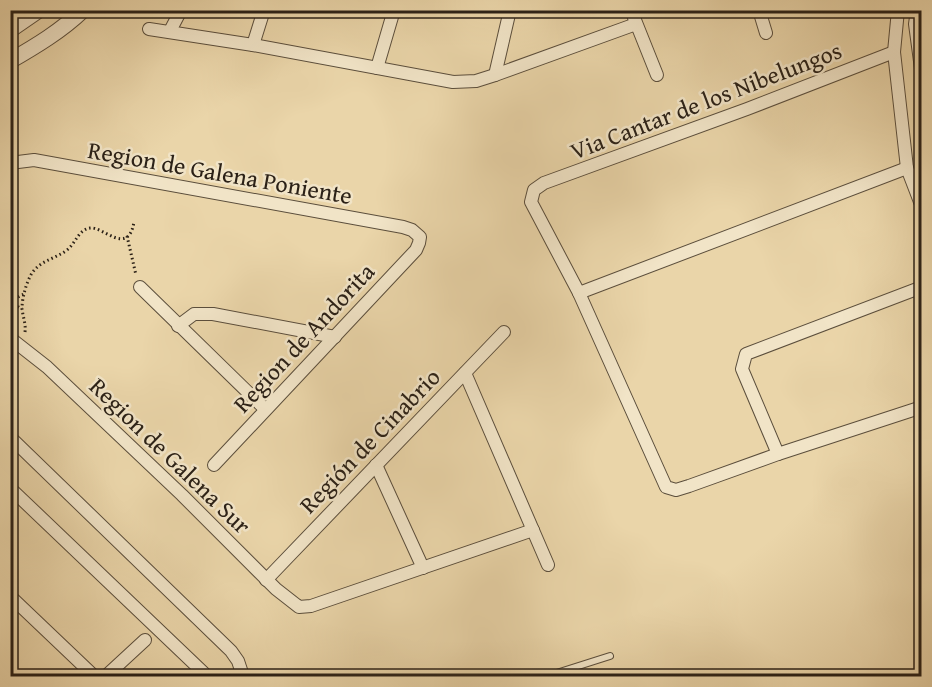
<svg xmlns="http://www.w3.org/2000/svg" width="932" height="687" font-family="'Gentium Book Plus',serif">
  <style>
    .lines { fill: none; stroke-linecap: round; stroke-linejoin: round }
    .service-casing { stroke: #5b4e3c; stroke-width: 8 }
    .minor-casing { stroke: #5b4e3c; stroke-width: 14 }
    .tertiary-casing { stroke: #5b4e3c; stroke-width: 17 }
    .path { stroke: #2b2117; stroke-width: 3; stroke-dasharray: 1.5 3; stroke-linecap: butt }
    .service { stroke: #f1e4c7; stroke-width: 6 }
    .minor { stroke: #f1e4c7; stroke-width: 12 }
    .tertiary { stroke: #f1e4c7; stroke-width: 15 }
    .labels { text-anchor: middle; stroke-width: 5; stroke-linejoin: round; paint-order: stroke }
    .street-label { font-size: 24px; fill: #2b2117; stroke: #f1e4c7 }
  </style>
  <rect width="100%" height="100%" fill="#ead5a9"/>
  <filter id="stains"><feTurbulence type="fractalNoise" baseFrequency=".00333" numOctaves="4"/><feColorMatrix values="0 0 0 0 .2 0 0 0 0 .09 0 0 0 0 .02 0 0 0 .5 -.17"/></filter>
  <radialGradient id="worn" r=".72"><stop offset=".6" stop-color="#630" stop-opacity="0"/><stop offset="1" stop-color="#630" stop-opacity=".3"/></radialGradient>
  <g class="lines">
    <g class="service-casing">
      <g id="service">
        <polyline points="547,676 610,656"/>
        <polyline points="762,676 770,674 783,676"/>
      </g>
    </g>
    <g class="minor-casing">
      <g id="minor">
        <polyline points="631,10 657,75"/>
        <polyline points="759,10 766,33"/>
        <polyline points="898,10 894,52 907,168 922,207"/>
        <polyline points="917,10 915,24 922,76"/>
        <polyline points="149,29 253,45 453,82 476,81 495,75 636,24"/>
        <polyline points="170,31 181,10"/>
        <polyline points="253,45 264,10"/>
        <polyline points="894,52 747,109 544,183 534,190 531,202 579,293 666,487 676,490 689,486 778,454 922,407"/>
        <polyline points="377,68 394,10"/>
        <polyline points="495,75 510,10"/>
        <polyline points="10,163 34,160 403,227 412,230 420,237 419,243 416,250 214,465"/>
        <polyline points="140,287 265,409"/>
        <polyline points="579,293 907,168"/>
        <polyline points="178,326 194,314 213,314 335,337"/>
        <polyline points="10,338 47,367 182,495 276,589 299,607 311,606 533,530"/>
        <polyline points="465,373 548,565"/>
        <polyline points="10,437 231,651 238,661 243,676"/>
        <polyline points="778,454 742,369 746,354 922,287"/>
        <polyline points="376,465 423,568"/>
        <polyline points="10,488 207,676"/>
        <polyline points="266,580 504,332"/>
        <polyline points="10,596 94,676"/>
        <polyline points="106,676 145,640"/>
      </g>
    </g>
    <g class="tertiary-casing">
      <g id="tertiary">
        <polyline points="10,30 39,10"/>
        <path d="M10,61C36,46 61,31 83,10"/>
      </g>
    </g>
    <g class="path">
      <polyline points="127,236 136,275"/>
      <polyline points="10,301 24,294"/>
      <polyline points="10,302 22,309"/>
      <path d="M25,332C26,324 23,317 22,309C22,298 26,283 32,273C41,260 55,259 67,250C76,243 78,230 90,228C103,226 128,257 134,222"/>
    </g>
    <use href="#service" class="service"/>
    <use href="#minor" class="minor"/>
    <use href="#tertiary" class="tertiary"/>
  </g>
  <g class="labels">
    <g class="street-label">
      <text transform="translate(706 101) rotate(-21)" y="8">Via Cantar de los Nibelungos</text>
      <text transform="translate(220 173) rotate(10)" y="8">Region de Galena Poniente</text>
      <text transform="translate(304 338) rotate(-47)" y="8">Region de Andorita</text>
      <text transform="translate(370 441) rotate(-46)" y="8">Región de Cinabrio</text>
      <text transform="translate(170 456) rotate(44)" y="8">Region de Galena Sur</text>
    </g>
  </g>
  <rect width="932" height="687" fill="none" stroke="#ead5a9" stroke-width="36"/>
  <rect x="12" y="12" width="908" height="663" fill="none" stroke="#2b2117" stroke-width="3"/>
  <rect x="18" y="18" width="896" height="651" fill="none" stroke="#2b2117" stroke-width="1.5"/>
  <rect width="100%" height="100%" filter="url(#stains)"/>
  <rect width="100%" height="100%" fill="url(#worn)"/>
</svg>
